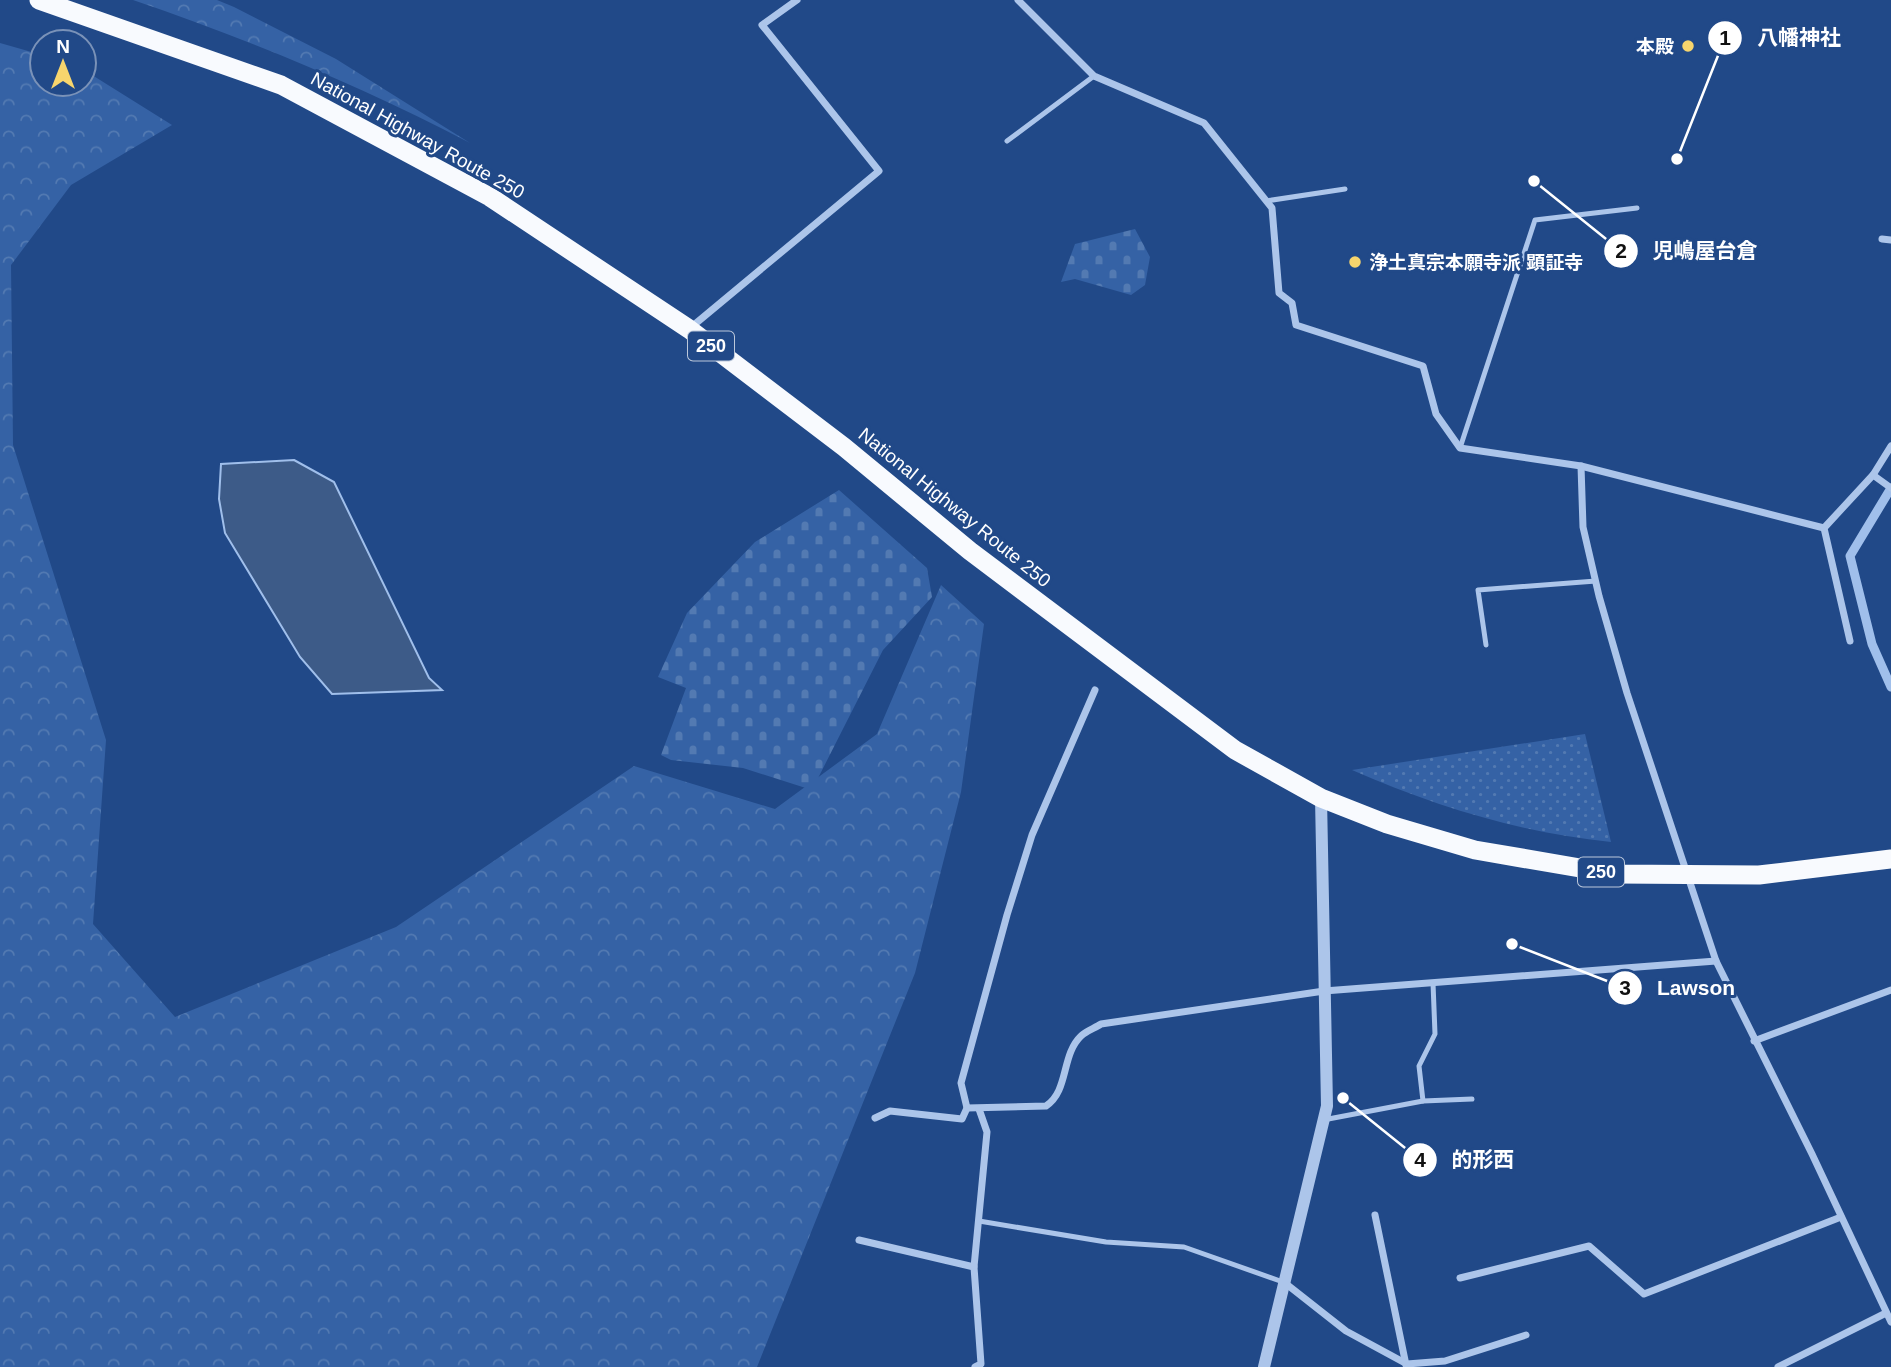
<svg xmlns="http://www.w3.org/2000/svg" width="1891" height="1367" font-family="Helvetica,'Noto Sans JP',sans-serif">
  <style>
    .forest { fill: url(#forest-crowns) }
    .cemetery { fill: url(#cemetery-stones) }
    .park { fill: url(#park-dots) }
    .water { fill: #3d5b88; stroke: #a0bfeb; stroke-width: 2 }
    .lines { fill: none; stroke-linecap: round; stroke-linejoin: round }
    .stream { stroke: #a0bfeb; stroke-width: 9 }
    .service { stroke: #acc5ea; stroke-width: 5 }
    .minor { stroke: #acc5ea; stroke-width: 7 }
    .tertiary { stroke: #acc5ea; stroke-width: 12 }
    .trunk { stroke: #f8fafe; stroke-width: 19 }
    .poi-dot { fill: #f7d56d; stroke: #214988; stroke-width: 2.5 }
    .labels { text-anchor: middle; stroke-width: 6; stroke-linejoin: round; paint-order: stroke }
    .shield { fill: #214988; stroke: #bcc8db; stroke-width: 2 }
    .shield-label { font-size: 18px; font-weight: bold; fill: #fff }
    .poi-label { font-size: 19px; font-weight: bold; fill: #fff; stroke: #214988; text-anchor: end }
    .street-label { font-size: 19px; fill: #fff; stroke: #214988 }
    .leader { fill: none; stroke: #fff; stroke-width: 2.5 }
    .callout-dot { fill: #fff; stroke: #214988; stroke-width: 2.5 }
    .mark-label { font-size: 21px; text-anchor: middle; font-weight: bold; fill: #111 }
    .callout-label { font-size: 21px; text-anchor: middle; font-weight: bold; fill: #fff; stroke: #214988; stroke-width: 6; stroke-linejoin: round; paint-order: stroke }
  </style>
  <defs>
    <pattern id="forest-crowns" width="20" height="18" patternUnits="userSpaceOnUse" patternTransform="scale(1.75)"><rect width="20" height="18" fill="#3562a5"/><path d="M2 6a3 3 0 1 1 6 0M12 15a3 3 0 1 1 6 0" fill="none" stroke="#537ab2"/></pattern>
    <pattern id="cemetery-stones" width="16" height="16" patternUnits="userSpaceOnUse" patternTransform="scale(1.75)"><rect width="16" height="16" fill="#3562a5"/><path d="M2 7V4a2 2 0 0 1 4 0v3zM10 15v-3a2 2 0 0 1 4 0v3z" fill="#537ab2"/></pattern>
    <pattern id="park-dots" width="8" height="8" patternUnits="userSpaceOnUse" patternTransform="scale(1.75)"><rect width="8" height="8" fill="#3562a5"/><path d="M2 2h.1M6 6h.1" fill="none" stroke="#537ab2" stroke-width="1.8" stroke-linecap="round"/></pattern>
  </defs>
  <rect width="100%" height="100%" fill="#214988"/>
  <g class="forest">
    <path d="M133,0H217L234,7L336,59L470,143C361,86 250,40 133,0Z"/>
    <polygon points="0,43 42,55 42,84 84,84 84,70 172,125 71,185 11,265 13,445 106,740 93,924 175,1017 396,927 634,766 775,809 877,734 941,585 984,624 961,792 915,973 757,1367 0,1367"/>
  </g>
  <g class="cemetery">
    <polygon points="1135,229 1150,257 1145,285 1131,295 1075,279 1061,282 1075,244"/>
    <polygon points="839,490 927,568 932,597 883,650 812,790 743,768 671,760 661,755 686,688 658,677 687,613 755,542"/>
  </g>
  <path class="park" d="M1585,734L1611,842C1518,832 1437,807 1352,770Z"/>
  <polygon class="water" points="294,460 334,482 429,678 442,690 332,694 300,657 225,533 219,499 221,464"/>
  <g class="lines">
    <polyline class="stream" points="1891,488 1850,556 1872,644 1891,687"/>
    <g class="service">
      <polyline points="1007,141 1094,76"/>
      <polyline points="1266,201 1345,189"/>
      <polyline points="1460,448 1535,220 1637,208"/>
      <polyline points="1486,645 1478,590 1596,581"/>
      <polyline points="1423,1101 1419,1066 1435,1034 1433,983"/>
      <polyline points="1323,1120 1423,1101 1472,1099"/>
      <polyline points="979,1221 1106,1242 1184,1247 1283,1282"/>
    </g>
    <g class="minor">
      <polyline points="1018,0 1094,76 1204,123 1272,208 1279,293 1292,303 1296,325 1423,366 1436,414 1460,448 1581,466 1824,528"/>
      <polyline points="1882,239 1891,240"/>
      <polyline points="689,329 879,171 762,25 797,0"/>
      <polyline points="1581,466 1583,527 1599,596 1627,693 1716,961 1812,1154 1891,1322"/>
      <polyline points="1873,475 1891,488"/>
      <polyline points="1850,641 1824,528 1873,475 1891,446"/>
      <path d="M1095,690L1032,835L1007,915L961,1083L967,1108L1046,1106C1069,1091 1061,1055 1081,1036C1086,1031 1095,1028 1101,1024L1324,991L1716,961"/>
      <polyline points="1754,1041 1891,990"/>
      <polyline points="875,1118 890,1111 962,1119 967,1108"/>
      <polyline points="1375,1215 1406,1365"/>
      <polyline points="859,1240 974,1267"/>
      <polyline points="1460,1278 1589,1246 1644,1294 1841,1217"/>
      <polyline points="1285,1283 1346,1331 1407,1364 1445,1361 1526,1335"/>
      <polyline points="975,1367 981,1364 974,1267 987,1132 979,1109"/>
      <polyline points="1778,1367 1886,1313"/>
    </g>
    <polyline class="tertiary" points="1264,1367 1327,1106 1321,798"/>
    <polyline class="trunk" points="39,0 281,85 490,197 689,329 844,447 970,551 1235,750 1321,798 1387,824 1475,850 1615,874 1759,875 1891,859"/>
  </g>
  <g class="poi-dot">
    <circle cx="1688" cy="46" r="7"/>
    <circle cx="1355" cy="262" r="7"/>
  </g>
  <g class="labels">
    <g class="shield">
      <rect x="688" y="331.5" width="46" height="29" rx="5"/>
      <rect x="1578" y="857.5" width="46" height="29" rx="5"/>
    </g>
    <g class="shield-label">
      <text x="711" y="352">250</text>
      <text x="1601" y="878">250</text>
    </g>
    <g class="poi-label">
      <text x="1674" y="53">本殿</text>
      <text x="1369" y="269" text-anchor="start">浄土真宗本願寺派 顕証寺</text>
    </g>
    <g class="street-label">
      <text transform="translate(418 135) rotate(29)" y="7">National Highway Route 250</text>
      <text transform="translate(955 507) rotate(39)" y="7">National Highway Route 250</text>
    </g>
  </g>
  <path class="leader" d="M1677 159L1725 38M1534 181L1621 251M1512 944L1625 988M1343 1098L1420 1160"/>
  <g class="callout-dot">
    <circle cx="1677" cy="159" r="7"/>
    <circle cx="1534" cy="181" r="7"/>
    <circle cx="1512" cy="944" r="7"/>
    <circle cx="1343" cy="1098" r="7"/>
    <circle cx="1725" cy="38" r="18"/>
    <circle cx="1621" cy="251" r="18"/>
    <circle cx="1625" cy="988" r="18"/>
    <circle cx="1420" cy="1160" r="18"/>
  </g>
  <g class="mark-label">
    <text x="1725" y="45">1</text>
    <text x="1621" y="258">2</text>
    <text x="1625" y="995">3</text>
    <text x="1420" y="1167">4</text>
  </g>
  <g class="callout-label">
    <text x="1799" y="45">八幡神社</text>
    <text x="1705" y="258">児嶋屋台倉</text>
    <text x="1696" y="995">Lawson</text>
    <text x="1483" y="1167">的形西</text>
  </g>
  <g transform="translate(63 63)"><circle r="33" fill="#214988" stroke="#7a92b8" stroke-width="2"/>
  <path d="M0-5L12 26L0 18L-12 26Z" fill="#f7d56d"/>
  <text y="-10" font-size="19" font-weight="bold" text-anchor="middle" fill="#ffffff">N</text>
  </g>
</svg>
